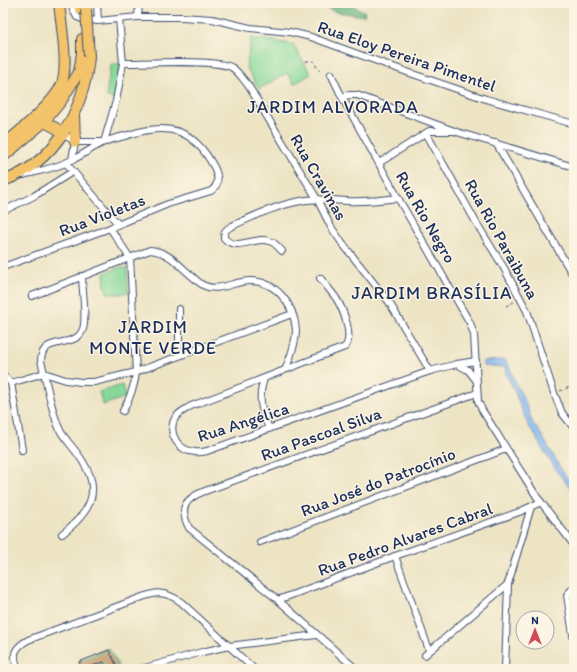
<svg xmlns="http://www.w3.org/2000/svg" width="577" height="672" font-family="Itim,sans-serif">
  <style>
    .green { fill: #87d99a; stroke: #51847c }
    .forest { fill: #6db982; stroke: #447470 }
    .water { fill: #84b8f2; stroke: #5074a8 }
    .building { fill: #c8a379 }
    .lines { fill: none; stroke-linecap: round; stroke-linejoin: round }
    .street-casing { stroke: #3a4a6d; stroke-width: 8 }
    .primary-casing { stroke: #3a4a6d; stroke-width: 12 }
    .path { stroke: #3a4a6d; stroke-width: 1; stroke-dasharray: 3 3; stroke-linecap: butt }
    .street { stroke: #fff; stroke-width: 6 }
    .primary { stroke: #f2c36a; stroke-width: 10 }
    .primary-bridge-casing { stroke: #3a4a6d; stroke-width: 12; stroke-linecap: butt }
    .primary-bridge { stroke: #f2c36a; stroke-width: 10 }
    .labels { text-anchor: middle; stroke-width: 3; stroke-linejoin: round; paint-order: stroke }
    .street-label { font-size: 17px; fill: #1b2f5e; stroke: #fcf5e5 }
    .neighbourhood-label { font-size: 18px; letter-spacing: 1px; fill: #1b2f5e; stroke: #fcf5e5 }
  </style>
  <rect width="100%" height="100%" fill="#fcf5e5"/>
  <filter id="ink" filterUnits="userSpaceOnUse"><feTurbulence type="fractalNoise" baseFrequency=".025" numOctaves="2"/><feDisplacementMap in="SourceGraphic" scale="8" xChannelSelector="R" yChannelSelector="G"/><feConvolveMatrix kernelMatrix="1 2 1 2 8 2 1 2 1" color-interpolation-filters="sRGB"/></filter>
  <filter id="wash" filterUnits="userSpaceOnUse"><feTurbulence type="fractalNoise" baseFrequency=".012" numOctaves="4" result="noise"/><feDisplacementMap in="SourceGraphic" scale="16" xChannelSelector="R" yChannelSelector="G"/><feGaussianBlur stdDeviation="0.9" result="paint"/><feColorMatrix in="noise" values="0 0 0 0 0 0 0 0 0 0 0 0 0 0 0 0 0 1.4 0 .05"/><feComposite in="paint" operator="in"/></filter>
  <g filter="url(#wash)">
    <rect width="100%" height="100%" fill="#ede4c4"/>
    <g class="green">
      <polygon points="251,38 293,44 311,74 294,84 287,73 259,89 246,67"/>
      <polygon points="111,64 121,64 115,100 106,96"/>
      <polygon points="121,267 127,268 128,292 121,294 108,294 105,286 104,273"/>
      <polygon points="122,385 126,397 103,405 99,392"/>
      <polygon points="109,648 120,669 82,669 78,661"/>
    </g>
    <polygon class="forest" points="314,3 348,3 365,12 364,16 336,12"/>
    <polygon class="water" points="504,360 508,363 515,382 526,404 533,424 539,431 561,469 566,477 574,483 574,492 558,473 538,441 535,434 529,427 514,390 506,374 505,367 483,366 483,361"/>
    <g id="blocks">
      <polygon class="building" points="109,650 118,669 107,669 104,662 83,669 79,662"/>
    </g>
  </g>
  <g filter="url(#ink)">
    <use href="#blocks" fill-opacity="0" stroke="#3a4a6d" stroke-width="1"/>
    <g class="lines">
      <g class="street-casing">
        <g id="street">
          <polyline points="72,3 73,10 77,17 82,19 98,21 138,17 182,17 212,19 250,28 290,32 311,37 407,72 486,99 574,124"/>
          <polyline points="97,3 98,21"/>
          <polyline points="138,17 139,3"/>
          <path d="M123,63C145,63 215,59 231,67C238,71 243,79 248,85L317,199L331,227L342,243L389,302L430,371"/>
          <polyline points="331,74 342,97 398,198 470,323 474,335 478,401 482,410 537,497 574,545"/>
          <polyline points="342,97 349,95 357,95 457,132 574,167"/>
          <polyline points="426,133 477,224 504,268 527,311 554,393 562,413 574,428"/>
          <polyline points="64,134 75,142 104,142"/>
          <polyline points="104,142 116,101 123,63 119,19"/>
          <polyline points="496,143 574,277"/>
          <polyline points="72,160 75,142"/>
          <polyline points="66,163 118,224"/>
          <polyline points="379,163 429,131 452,131"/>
          <polyline points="3,211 34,196 72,172"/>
          <path d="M110,228L130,258L136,372C135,386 130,398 123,411"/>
          <path d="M282,251C279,248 276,244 272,242C257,234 237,253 224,238C224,231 226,229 232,226C254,216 277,205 301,201C316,198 331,200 347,201C364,202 381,200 398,198"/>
          <path d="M3,267L110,228L168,204L211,191C220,185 218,175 214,167C193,128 168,122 128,135C120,137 112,139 104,142C93,147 83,155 72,160C57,168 39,171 23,175"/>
          <path d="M320,278C325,284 331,291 336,298C343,309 354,336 345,347C293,366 243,387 191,406C185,410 177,413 174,420C168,435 179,451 195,452C199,453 203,452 207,451L430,371L457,364L476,361"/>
          <path d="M32,296L150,250C170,252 178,265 193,277C196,280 200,284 205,286C220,292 234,281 250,281C276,281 294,304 296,330C296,343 291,356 286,368"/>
          <polyline points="179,355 179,309"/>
          <polyline points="457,364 468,370 476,380"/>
          <polyline points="3,375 11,383 22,450"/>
          <path d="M264,379C257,399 262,411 269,429"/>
          <polyline points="11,383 44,373 66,380 81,382 94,382 136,372 292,314"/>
          <path d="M62,534C88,514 103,493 83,462C77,451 67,442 61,432C51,413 47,382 41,361C41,334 76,350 83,329C87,318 82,289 82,276"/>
          <polyline points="260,542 506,449"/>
          <polyline points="395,556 429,650"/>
          <polyline points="574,587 567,595 574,641"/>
          <polyline points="278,600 395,556 519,512 541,502"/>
          <polyline points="425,655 508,584"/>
          <path d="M18,669C12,654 14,648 28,640L137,599C156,592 164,590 181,602L254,669"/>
          <polyline points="141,669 202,652 229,646 316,635"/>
          <path d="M356,669L278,600L189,528C179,508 184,499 205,491L477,393"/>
          <polyline points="505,669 508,584 531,507"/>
        </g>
      </g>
      <g class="primary-casing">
        <g id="primary">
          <polyline points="79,3 80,9"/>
          <polyline points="74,114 75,142"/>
          <polyline points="44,122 56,128 64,134"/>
          <path d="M3,148L6,143C22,129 50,106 60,88C70,70 61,25 59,3"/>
          <polyline points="3,157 44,122 62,100 79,72 82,53 82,39"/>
          <path d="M3,181C55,163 84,110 89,57"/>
        </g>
      </g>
      <g class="path">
        <polyline points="306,61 314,61 317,68 320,71"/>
        <polyline points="506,306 514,302"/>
        <polyline points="560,391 574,385"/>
      </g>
      <use href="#street" class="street"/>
      <use href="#primary" class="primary"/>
      <g class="primary-bridge-casing">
        <polyline id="primary-bridge" points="86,9 89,57"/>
      </g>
      <use href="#primary-bridge" class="primary-bridge"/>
    </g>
  </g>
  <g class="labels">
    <g class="street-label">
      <text transform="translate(407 56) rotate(19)" y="6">Rua Eloy Pereira Pimentel</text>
      <text transform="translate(319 177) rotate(60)" y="6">Rua Cravinas</text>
      <text transform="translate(102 215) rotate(-21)" y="6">Rua Violetas</text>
      <text transform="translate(426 217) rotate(60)" y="6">Rua Rio Negro</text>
      <text transform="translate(502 239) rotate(61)" y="6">Rua Rio Paraibuna</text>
      <text transform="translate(243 422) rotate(-18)" y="6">Rua Angélica</text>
      <text transform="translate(321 434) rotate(-20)" y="6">Rua Pascoal Silva</text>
      <text transform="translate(378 482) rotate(-21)" y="6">Rua José do Patrocínio</text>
      <text transform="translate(405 539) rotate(-20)" y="6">Rua Pedro Alvares Cabral</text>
    </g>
    <g class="neighbourhood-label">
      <text x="333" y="113">JARDIM ALVORADA</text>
      <text x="432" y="299">JARDIM BRASÍLIA</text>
      <text x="153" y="333">JARDIM<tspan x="153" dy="21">MONTE VERDE</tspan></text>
    </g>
  </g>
  <rect width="577" height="672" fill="none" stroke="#fcf5e5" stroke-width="16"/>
  <g transform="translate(535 630)"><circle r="19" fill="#fcf5e5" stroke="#a2a6af"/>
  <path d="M0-3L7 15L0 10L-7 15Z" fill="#d1495b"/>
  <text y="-6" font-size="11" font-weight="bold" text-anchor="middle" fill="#1b2f5e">N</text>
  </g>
</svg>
